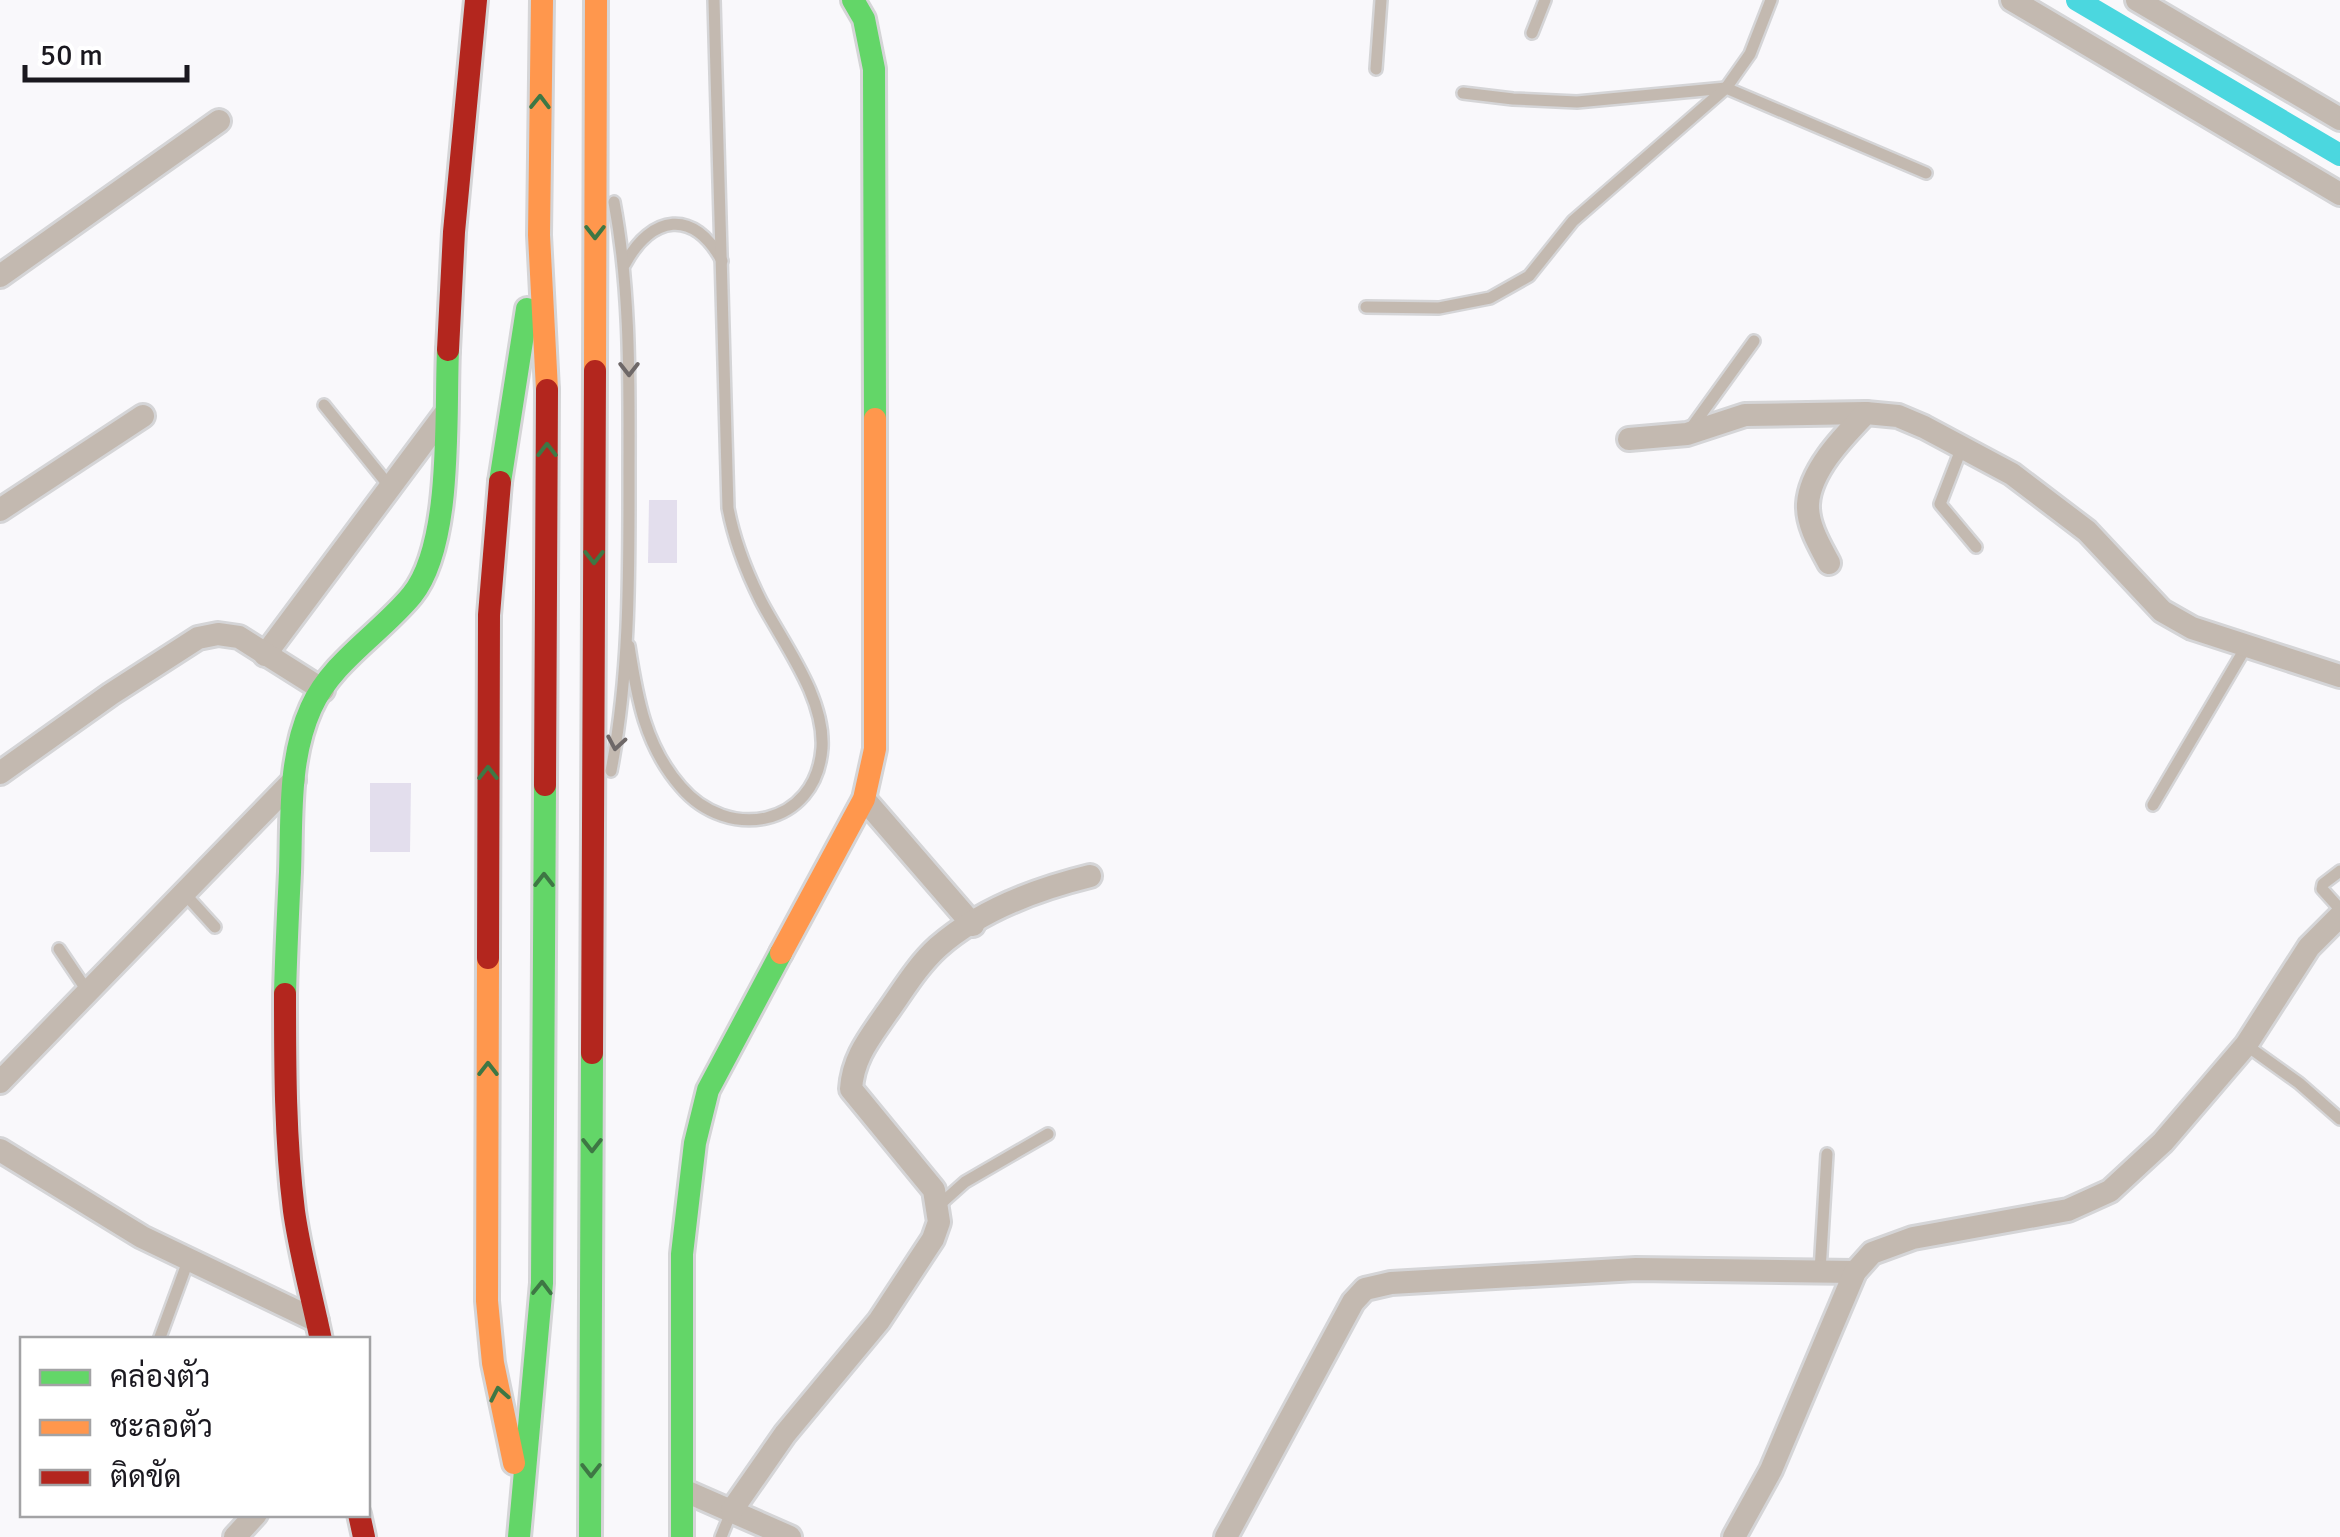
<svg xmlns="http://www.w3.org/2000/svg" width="2340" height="1537" font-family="Signika,Sarabun,sans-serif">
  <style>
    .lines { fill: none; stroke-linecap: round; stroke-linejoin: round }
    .canal { stroke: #4bd7df; stroke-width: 22 }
    .building { fill: #e3deed }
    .lane-casing { stroke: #d5d5d7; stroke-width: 16 }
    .street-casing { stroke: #d5d5d7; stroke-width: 28 }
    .fast-casing { stroke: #d5d5d7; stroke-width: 28 }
    .slow-casing { stroke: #d5d5d7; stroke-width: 28 }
    .jam-casing { stroke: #d5d5d7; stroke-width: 28 }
    .lane { stroke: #c3b9b0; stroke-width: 11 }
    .street { stroke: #c3b9b0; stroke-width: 22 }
    .fast { stroke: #63d668; stroke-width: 22 }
    .slow { stroke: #ff974d; stroke-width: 22 }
    .jam { stroke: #b3261e; stroke-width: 22 }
    .oneway { stroke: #3e7744 }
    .oneway2 { stroke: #6e6868 }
  </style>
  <rect width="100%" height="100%" fill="#f9f8fb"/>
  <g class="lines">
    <polyline class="canal" points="2077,0 2340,155"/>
  </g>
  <g class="building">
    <polygon points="649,500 677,500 677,563 648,563"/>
    <polygon points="370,783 411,783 410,852 370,852"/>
  </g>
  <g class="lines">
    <g class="lane-casing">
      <g id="lane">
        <polyline points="1532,33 1545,0"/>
        <polyline points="1376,69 1381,0"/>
        <polyline points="1463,93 1513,99 1577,102 1726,88 1926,173"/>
        <path d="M625,264C651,215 694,208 722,261"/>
        <polyline points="1366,307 1439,308 1490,298 1529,276 1573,221 1726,88 1750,54 1771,0"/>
        <polyline points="324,405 390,487"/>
        <polyline points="1689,431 1754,341"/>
        <polyline points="1962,447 1940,504 1976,547"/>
        <path d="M629,646C637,698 645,746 681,787C728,842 816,827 822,748C825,697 784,645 761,601C746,571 734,540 728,508L714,0"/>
        <path d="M611,771C630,672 629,575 629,475C629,383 631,293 614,202"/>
        <polyline points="2153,805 2246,647"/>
        <polyline points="2340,871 2323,884 2322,889 2340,909"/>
        <polyline points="184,893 215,927"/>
        <polyline points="59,949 88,992"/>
        <polyline points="2246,1045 2299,1083 2340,1119"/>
        <polyline points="937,1207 965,1182 1048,1134"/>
        <polyline points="1820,1271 1827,1154"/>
        <polyline points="159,1340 188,1261"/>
        <polyline points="721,1537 732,1510"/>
      </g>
    </g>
    <g class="street-casing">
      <g id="street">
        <polyline points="2012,0 2340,194"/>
        <polyline points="2137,0 2340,119"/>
        <polyline points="0,276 219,121"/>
        <polyline points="1629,439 1687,434 1745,415 1866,413"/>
        <polyline points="0,510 143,416"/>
        <path d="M1829,563C1820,546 1807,525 1808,504C1810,470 1844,436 1866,413L1898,416L1924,427L2012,474L2087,531L2162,611L2192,628L2340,676"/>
        <polyline points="265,655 444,415"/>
        <polyline points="0,773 111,694 198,638 218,634 239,637 323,690"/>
        <polyline points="864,799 973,925"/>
        <polyline points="0,1082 294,780"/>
        <polyline points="0,1150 142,1237 317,1321"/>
        <polyline points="683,1490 790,1537"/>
        <path d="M732,1510L785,1434L879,1321L933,1239L939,1222L934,1190L851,1089C853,1058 869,1039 886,1014C902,992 917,966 938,947C979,911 1037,889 1090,876"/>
        <polyline points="235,1537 256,1514"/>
        <polyline points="1226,1537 1353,1302 1365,1289 1391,1283 1636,1269 1855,1272"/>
        <polyline points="1734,1537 1771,1470 1855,1272 1872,1253 1913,1238 2068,1210 2110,1191 2163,1142 2246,1045 2309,947 2340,916"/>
      </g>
    </g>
    <g class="fast-casing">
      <g id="fast">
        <polyline points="853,0 864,19 874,69 875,419"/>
        <polyline points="500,482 527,309"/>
        <path d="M285,994C286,953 288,913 290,872C292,818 288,759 311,708C332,661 381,633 412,595C453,544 445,416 448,350"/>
        <polyline points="519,1537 542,1283 545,785"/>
        <polyline points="590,1537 592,1053"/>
        <polyline points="682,1537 682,1254 695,1143 708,1090 781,953"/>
      </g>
    </g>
    <g class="slow-casing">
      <g id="slow">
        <polyline points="542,0 539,235 547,390"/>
        <polyline points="595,371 596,0"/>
        <polyline points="781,953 864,799 875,749 875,419"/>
        <polyline points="488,958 487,1301 493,1363 514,1463"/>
      </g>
    </g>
    <g class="jam-casing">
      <g id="jam">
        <polyline points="448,350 454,232 476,0"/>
        <polyline points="545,785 547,390"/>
        <polyline points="488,958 489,615 500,482"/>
        <path d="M285,994C285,1066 285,1139 294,1211C300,1254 312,1297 321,1340"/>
        <polyline points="592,1053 595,371"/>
        <polyline points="359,1514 364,1537"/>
      </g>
    </g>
    <use href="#lane" class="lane"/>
    <use href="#street" class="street"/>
    <use href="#fast" class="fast"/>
    <use href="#slow" class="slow"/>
    <use href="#jam" class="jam"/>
  </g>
  <defs><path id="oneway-chevron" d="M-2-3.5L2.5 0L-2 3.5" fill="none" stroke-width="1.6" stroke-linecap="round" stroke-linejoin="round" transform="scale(2.5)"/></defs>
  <g class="oneway">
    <use href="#oneway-chevron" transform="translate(540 102) rotate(-89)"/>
    <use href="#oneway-chevron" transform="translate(595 232) rotate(90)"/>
    <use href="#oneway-chevron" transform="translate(547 450) rotate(-90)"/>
    <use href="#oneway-chevron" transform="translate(594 557) rotate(90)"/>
    <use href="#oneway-chevron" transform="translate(488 773) rotate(-90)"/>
    <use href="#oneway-chevron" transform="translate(544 880) rotate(-90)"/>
    <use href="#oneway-chevron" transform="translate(488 1069) rotate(-90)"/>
    <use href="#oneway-chevron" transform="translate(592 1145) rotate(90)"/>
    <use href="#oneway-chevron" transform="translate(542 1288) rotate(-89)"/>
    <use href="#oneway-chevron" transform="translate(499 1394) rotate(-101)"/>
    <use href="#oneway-chevron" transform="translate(591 1470) rotate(90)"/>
  </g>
  <g class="oneway2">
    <use href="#oneway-chevron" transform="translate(629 369) rotate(90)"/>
    <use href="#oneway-chevron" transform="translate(616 743) rotate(100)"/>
  </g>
  <rect x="20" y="1337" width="350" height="180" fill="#ffffff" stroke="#a3a3a5" stroke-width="2.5"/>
  <rect x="40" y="1370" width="50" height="15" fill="#63d668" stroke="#a3a3a5" stroke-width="2.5"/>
  <text x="110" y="1387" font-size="30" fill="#1a181f">คล่องตัว</text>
  <rect x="40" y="1420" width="50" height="15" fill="#ff974d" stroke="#a3a3a5" stroke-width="2.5"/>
  <text x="110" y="1437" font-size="30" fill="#1a181f">ชะลอตัว</text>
  <rect x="40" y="1470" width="50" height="15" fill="#b3261e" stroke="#a3a3a5" stroke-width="2.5"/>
  <text x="110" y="1487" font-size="30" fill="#1a181f">ติดขัด</text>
  <path d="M25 65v15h162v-15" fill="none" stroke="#1a181f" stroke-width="5"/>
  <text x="40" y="65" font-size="30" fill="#1a181f" stroke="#ffffff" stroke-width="8" paint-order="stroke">50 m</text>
</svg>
